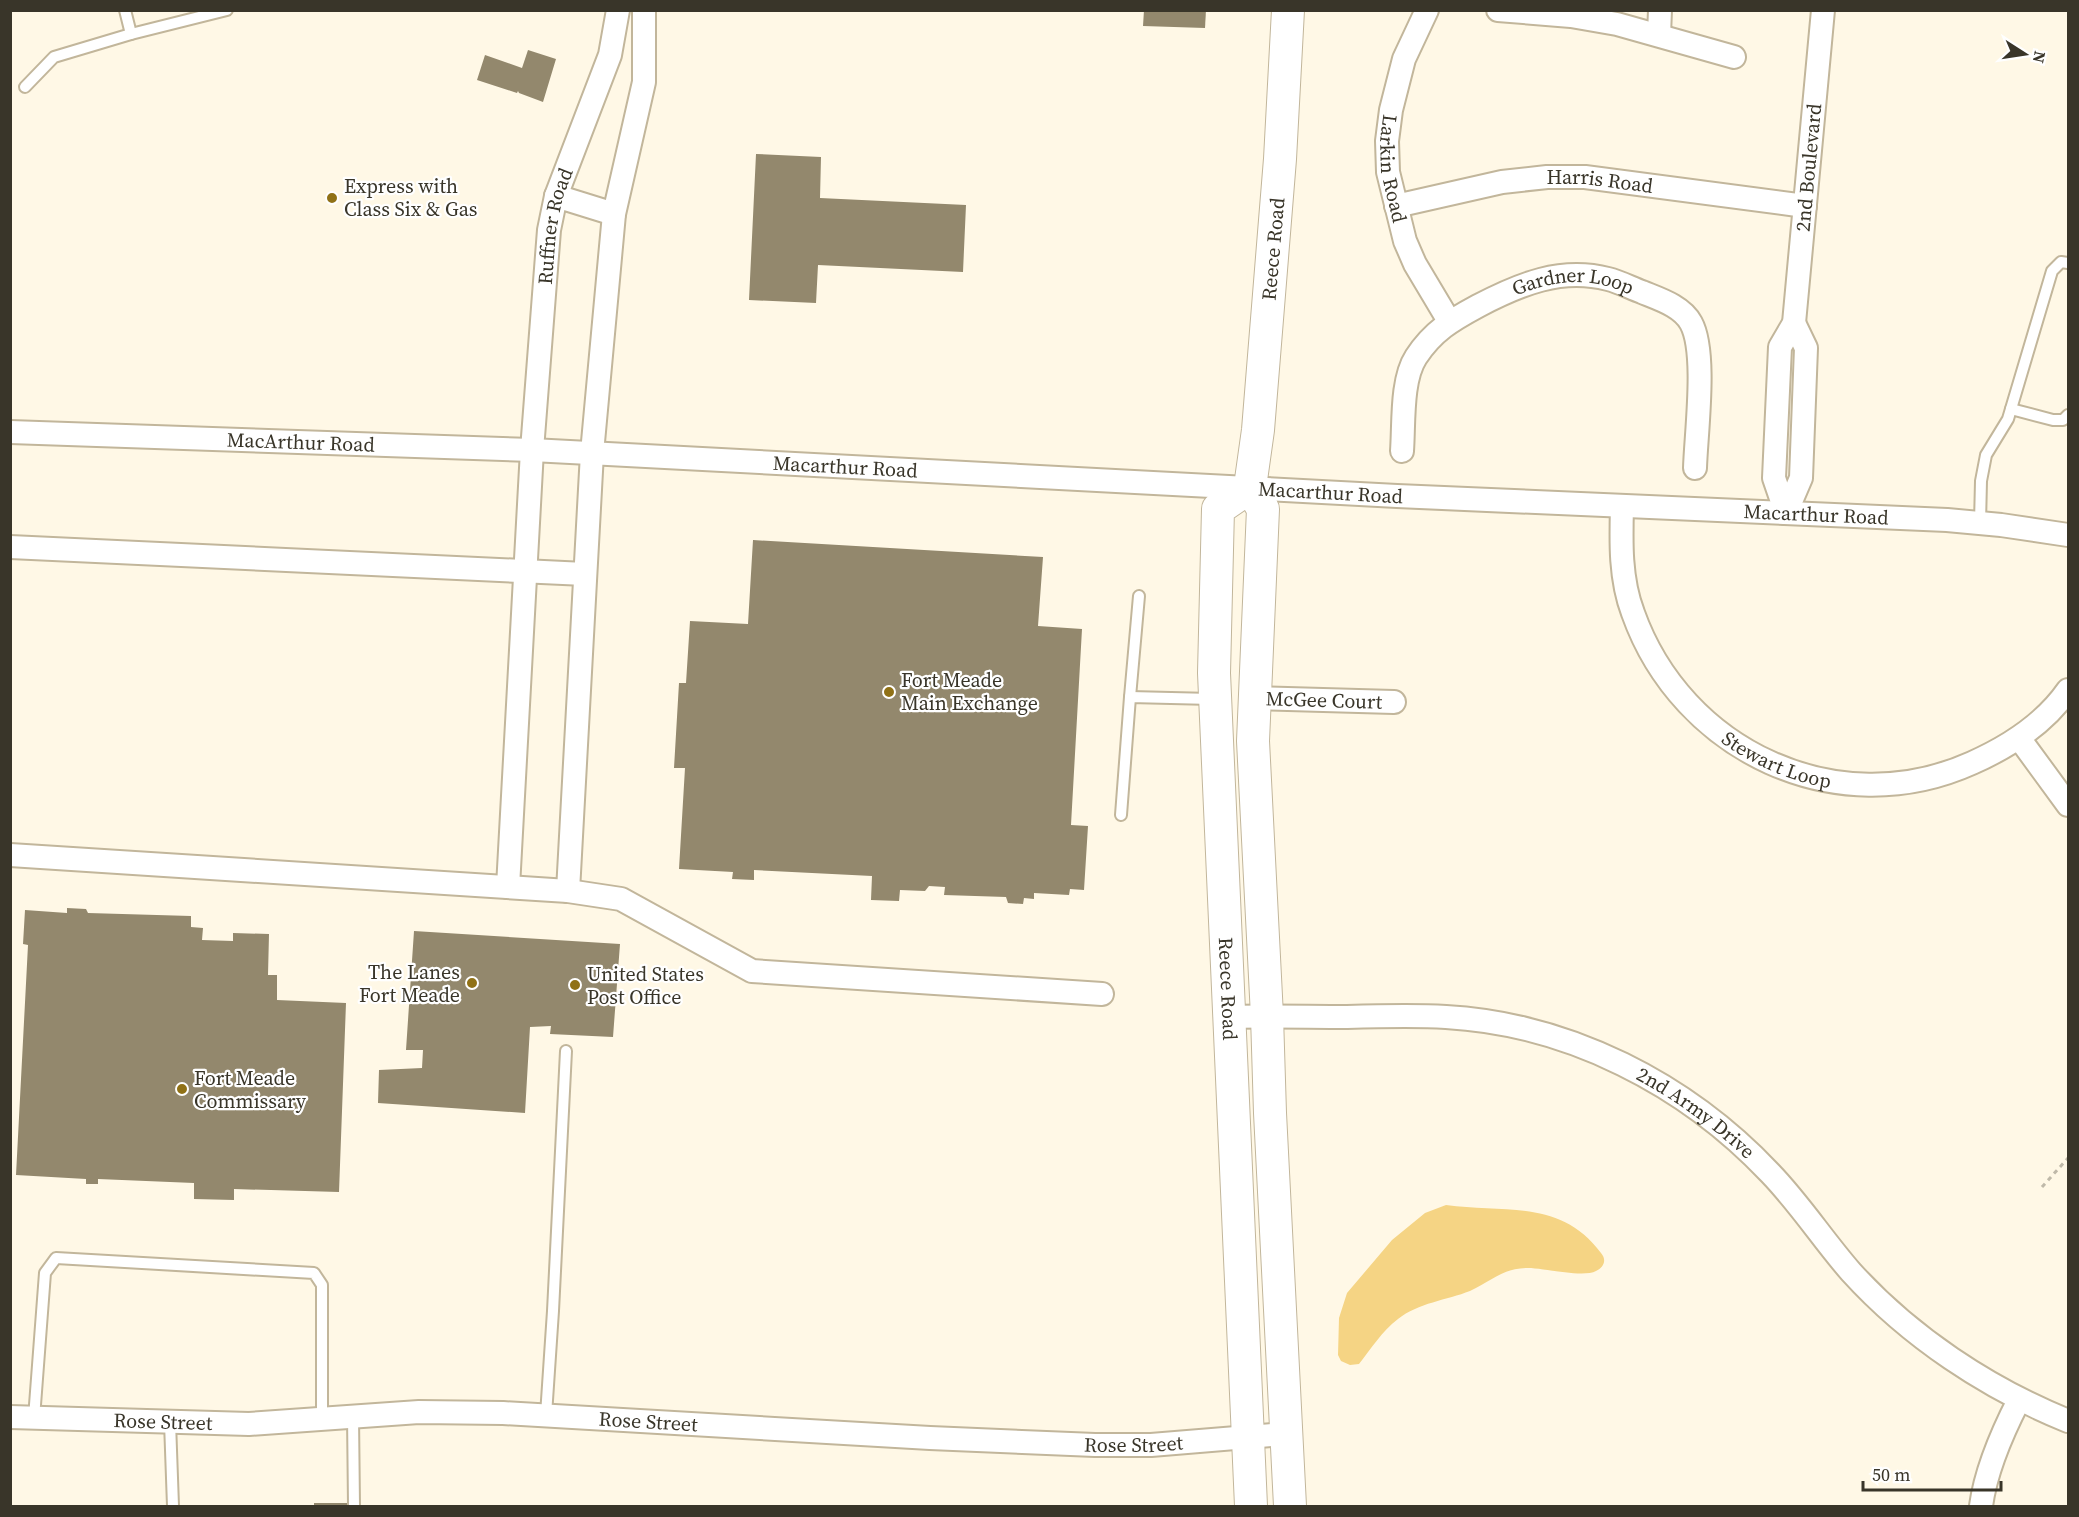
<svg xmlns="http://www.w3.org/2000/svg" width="2079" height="1517" font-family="'Source Serif 4',serif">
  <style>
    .water { fill: #f5d484 }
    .building { fill: #93886d }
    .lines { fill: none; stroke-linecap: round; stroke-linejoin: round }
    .lane-casing { stroke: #c2b69b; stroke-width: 14 }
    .street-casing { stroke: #c2b69b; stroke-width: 26 }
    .secondary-casing { stroke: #c2b69b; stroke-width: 34 }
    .path { stroke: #bfb9a9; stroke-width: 3; stroke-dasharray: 4.5 4.5; stroke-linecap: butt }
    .lane { stroke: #fff; stroke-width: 10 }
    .street { stroke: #fff; stroke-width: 22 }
    .secondary { stroke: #fff; stroke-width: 32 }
    .poi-dot { fill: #907116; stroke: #fff; stroke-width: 2 }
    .labels { text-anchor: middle; stroke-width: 4.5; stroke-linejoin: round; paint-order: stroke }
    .street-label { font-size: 20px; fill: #393529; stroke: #fff }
    .poi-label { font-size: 20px; fill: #393529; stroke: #fff; text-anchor: start }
  </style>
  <rect width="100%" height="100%" fill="#fff8e6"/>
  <path class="water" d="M1446,1205C1504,1213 1561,1199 1601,1253C1607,1260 1604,1267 1596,1271C1583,1278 1544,1268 1528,1268C1502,1268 1492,1281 1470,1291C1447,1300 1418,1303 1398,1319C1382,1331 1371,1349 1359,1364L1350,1365L1341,1361L1338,1355L1339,1318L1347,1293L1392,1240L1425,1213Z"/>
  <g class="building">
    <polygon points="1144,10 1206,10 1205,28 1143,26"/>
    <polygon points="528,50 556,59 543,102 519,93 518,91 517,93 477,80 485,55 522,68"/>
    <polygon points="756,154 821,157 820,198 966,205 963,272 818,265 816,303 749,300"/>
    <polygon points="753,540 1043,557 1038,626 1082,629 1071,825 1088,826 1084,890 1070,889 1069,895 1034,893 1034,899 1024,898 1023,904 1008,903 1006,897 944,895 945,887 929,886 925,891 900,890 899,901 871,900 872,876 754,870 754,880 732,879 733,872 679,869 685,768 674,768 679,683 686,683 690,621 748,624"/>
    <polygon points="67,908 86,909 88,913 191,916 191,927 203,928 202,940 233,941 233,933 269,934 268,975 277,975 277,1000 346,1003 339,1192 234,1189 234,1200 194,1199 194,1183 98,1179 98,1184 86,1184 86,1179 16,1175 28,945 23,944 25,910 67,913"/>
    <polygon points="414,931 620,944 613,1037 550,1034 551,1026 530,1027 525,1113 378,1103 379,1070 422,1068 423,1050 406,1050"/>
    <rect x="314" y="1503" width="33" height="3"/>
  </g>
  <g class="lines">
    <g class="lane-casing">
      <g id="lane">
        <polyline points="125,10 131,34"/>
        <polyline points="25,87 54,57 131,34 227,10"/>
        <polyline points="2011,409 2053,420 2063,420 2068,415"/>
        <polyline points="1980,523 1981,481 1986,455 2008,419 2052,271 2061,262 2068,263"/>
        <polyline points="1130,697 1139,596"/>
        <polyline points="1121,815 1130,697 1212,699"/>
        <polyline points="546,1415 553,1311 566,1051"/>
        <polyline points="353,1416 354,1506"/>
        <polyline points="34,1418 45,1273 56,1258 314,1273 322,1285 322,1419"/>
        <polyline points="170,1422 173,1506"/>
      </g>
    </g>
    <g class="street-casing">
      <g id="street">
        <path id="s1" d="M1427,10L1404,59L1391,110L1387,141L1388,172L1405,241L1415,264L1449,321"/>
        <polyline points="1498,10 1571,16 1617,24 1734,57"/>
        <polyline points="1659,35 1660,10"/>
        <polyline points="556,196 614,214"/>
        <path id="s2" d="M1396,206L1502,182L1547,177H1585L1805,206"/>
        <path id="s3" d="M10,432L532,450L1397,496L1947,520L2001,525L2068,535"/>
        <path id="s4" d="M1402,451C1404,424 1401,380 1416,357C1433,331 1452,320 1478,306C1520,284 1561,267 1608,279C1620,282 1631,288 1642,292C1659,299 1682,306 1691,323C1707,352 1696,433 1695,468"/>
        <path id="s5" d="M1622,506C1621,542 1620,579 1633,613C1682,751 1837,824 1972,763C2008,747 2045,723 2068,690"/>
        <path id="s6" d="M1786,513L1774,478L1780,347L1794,323L1823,10"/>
        <polyline points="1786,513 1801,478 1806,348 1794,323"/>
        <polyline points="10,547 585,574"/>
        <path id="s7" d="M1255,698L1394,702"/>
        <polyline points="2019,738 2068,805"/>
        <polyline points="10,855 568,891 621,899 752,971 1102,994"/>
        <path id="s8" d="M508,887L532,450L549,230L556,196L610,55L618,10"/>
        <polyline points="568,891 592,453 614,214 644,82 644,10"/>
        <path id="s9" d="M1229,1017C1269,1016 1308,1017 1347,1017C1380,1016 1413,1015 1446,1017C1569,1024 1686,1084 1770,1173C1800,1204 1823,1240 1851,1272C1910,1337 1987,1388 2068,1421"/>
        <path id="s10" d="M10,1417L249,1424L419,1412L503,1413L930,1438L1095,1445H1151L1285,1434"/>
        <path d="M1981,1506C1986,1469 2002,1433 2019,1400"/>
      </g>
    </g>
    <g class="secondary-casing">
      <g id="secondary">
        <polyline points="1288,10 1280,159 1258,430 1250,487 1263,509 1253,741 1267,1016 1270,1113 1290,1506"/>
        <path id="s11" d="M1250,487L1218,509L1214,673L1251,1506"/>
      </g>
    </g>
    <polyline class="path" points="2042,1187 2068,1158"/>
    <use href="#lane" class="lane"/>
    <use href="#street" class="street"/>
    <use href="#secondary" class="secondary"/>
  </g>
  <g class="poi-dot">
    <circle cx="332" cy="198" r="6"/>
    <circle cx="889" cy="692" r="6"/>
    <circle cx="472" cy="983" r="6"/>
    <circle cx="575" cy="985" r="6"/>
    <circle cx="182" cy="1089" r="6"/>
  </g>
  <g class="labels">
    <g class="street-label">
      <text dy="7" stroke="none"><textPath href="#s6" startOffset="352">2nd Boulevard</textPath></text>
      <text dy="7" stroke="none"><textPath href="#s1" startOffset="166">Larkin Road</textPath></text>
      <text dy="7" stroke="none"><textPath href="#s2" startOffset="207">Harris Road</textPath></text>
      <text dy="7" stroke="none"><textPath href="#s8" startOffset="663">Ruffner Road</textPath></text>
      <text transform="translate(1273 249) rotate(-85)" y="7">Reece Road</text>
      <text dy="7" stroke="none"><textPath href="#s4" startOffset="278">Gardner Loop</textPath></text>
      <text dy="7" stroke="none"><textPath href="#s3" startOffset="291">MacArthur Road</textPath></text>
      <text dy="7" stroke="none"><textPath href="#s3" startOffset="836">Macarthur Road</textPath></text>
      <text dy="7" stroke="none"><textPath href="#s3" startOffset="1322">Macarthur Road</textPath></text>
      <text dy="7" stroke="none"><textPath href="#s3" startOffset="1808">Macarthur Road</textPath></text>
      <text dy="7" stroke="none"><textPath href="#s7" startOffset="69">McGee Court</textPath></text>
      <text dy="7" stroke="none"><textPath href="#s5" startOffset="322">Stewart Loop</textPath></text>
      <text dy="7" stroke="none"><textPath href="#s11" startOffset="519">Reece Road</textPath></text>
      <text dy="7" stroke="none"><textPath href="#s9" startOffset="489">2nd Army Drive</textPath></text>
      <text dy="7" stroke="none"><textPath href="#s10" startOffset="639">Rose Street</textPath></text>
      <text dy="7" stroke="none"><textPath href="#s10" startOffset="153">Rose Street</textPath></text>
      <text dy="7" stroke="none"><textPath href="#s10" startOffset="1125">Rose Street</textPath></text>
    </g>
    <g class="poi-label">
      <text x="344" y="193">Express with<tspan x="344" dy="23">Class Six &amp; Gas</tspan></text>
      <text x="901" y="687">Fort Meade<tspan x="901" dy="23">Main Exchange</tspan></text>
      <text x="460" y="979" text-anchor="end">The Lanes<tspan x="460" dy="23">Fort Meade</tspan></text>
      <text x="587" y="981">United States<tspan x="587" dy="23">Post Office</tspan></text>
      <text x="194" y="1085">Fort Meade<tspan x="194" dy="23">Commissary</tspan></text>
    </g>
  </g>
  <rect width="2079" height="1517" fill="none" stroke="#393529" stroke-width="24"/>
  <g transform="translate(2025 54) rotate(102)" stroke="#ffffff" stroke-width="4.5" paint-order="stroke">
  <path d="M0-4.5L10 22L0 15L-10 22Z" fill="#393529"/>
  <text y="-9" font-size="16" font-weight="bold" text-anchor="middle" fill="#393529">N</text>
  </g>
  <path d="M1863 1481v9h138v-9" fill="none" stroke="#393529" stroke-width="3"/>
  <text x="1872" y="1481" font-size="18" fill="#393529" stroke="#ffffff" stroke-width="4.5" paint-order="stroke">50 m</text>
</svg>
